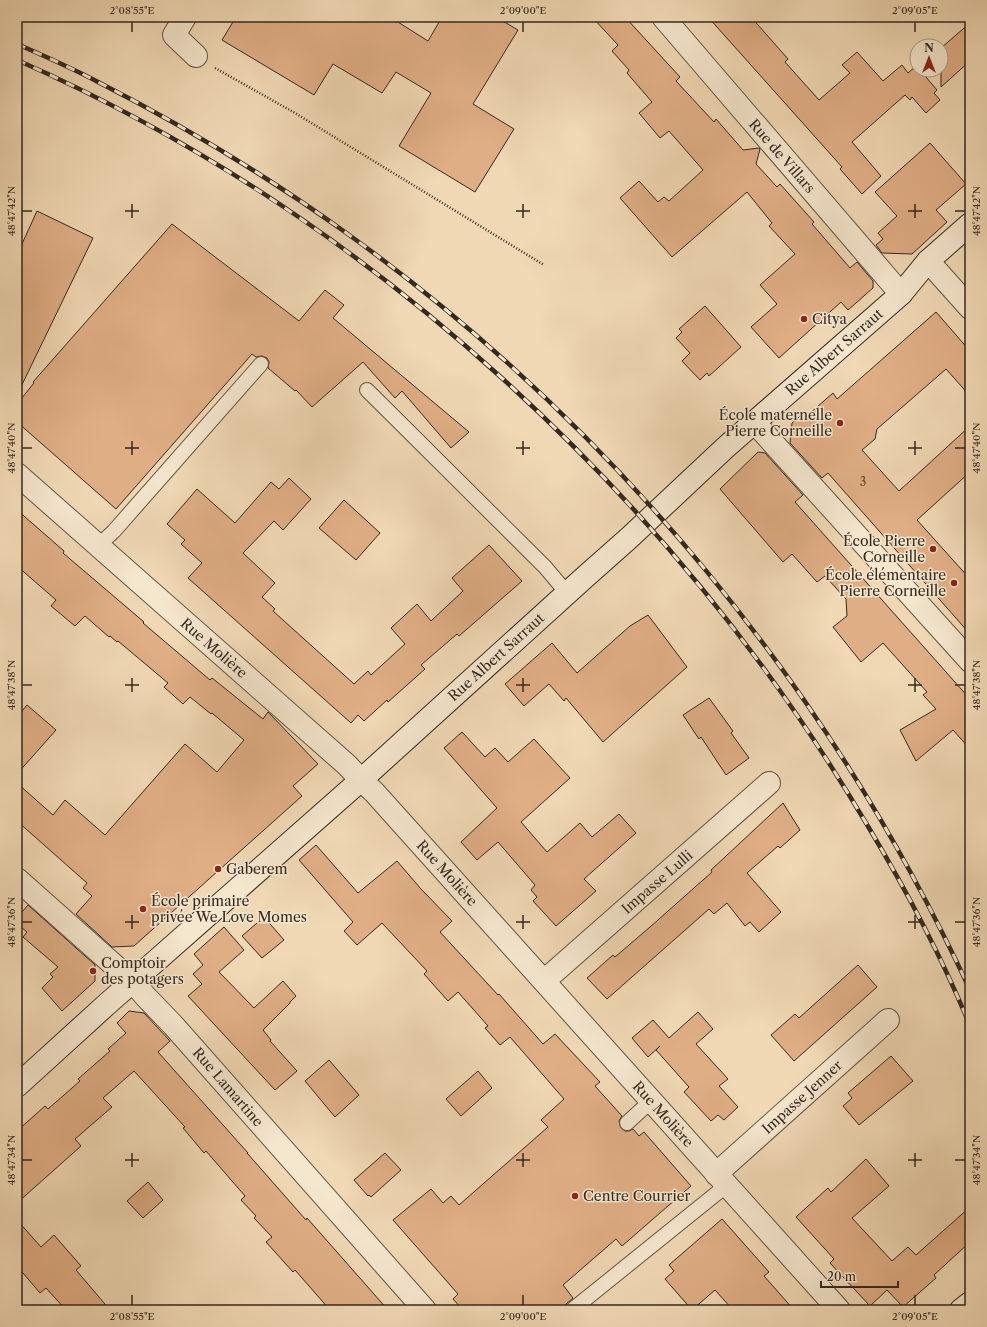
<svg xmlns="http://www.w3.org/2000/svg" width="987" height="1327" font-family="'Libre Caslon Text',serif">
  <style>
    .building { fill: #e0ae85; stroke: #332920 }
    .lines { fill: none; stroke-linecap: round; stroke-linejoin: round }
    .service-casing { stroke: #625545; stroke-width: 16 }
    .minor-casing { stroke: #625545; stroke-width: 24 }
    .secondary-casing { stroke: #332920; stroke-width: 24 }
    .path { stroke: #332920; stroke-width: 2.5; stroke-dasharray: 1 2; stroke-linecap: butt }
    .service { stroke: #f5e6ce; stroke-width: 14 }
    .minor { stroke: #f5e6ce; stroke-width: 22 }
    .secondary { stroke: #f5e6ce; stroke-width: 22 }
    .rail-casing { stroke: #332920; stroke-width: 4.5 }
    .rail { stroke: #f5e6ce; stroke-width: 3; stroke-dasharray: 9; stroke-linecap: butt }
    .ticks { fill: none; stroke: #332920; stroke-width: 1.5 }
    .poi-dot { fill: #8f2418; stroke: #f5e6ce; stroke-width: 1.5 }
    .labels { text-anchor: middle; stroke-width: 3; stroke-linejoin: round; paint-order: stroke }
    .number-label { font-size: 12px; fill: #5e4a39 }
    .street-label { font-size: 14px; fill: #332920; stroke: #f5e6ce }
    .poi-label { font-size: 14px; fill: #332920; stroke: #f5e6ce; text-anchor: start }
    .neatline { fill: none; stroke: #332920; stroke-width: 1.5 }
    .ticks-label { font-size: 10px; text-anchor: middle; fill: #332920 }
  </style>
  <rect width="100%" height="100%" fill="#f0d8b4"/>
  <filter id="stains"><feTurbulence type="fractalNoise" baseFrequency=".005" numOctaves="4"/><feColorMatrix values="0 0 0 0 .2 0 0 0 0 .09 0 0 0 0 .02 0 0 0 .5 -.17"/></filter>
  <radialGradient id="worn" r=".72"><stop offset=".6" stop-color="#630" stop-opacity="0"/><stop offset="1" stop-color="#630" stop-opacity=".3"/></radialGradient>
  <g class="building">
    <polygon points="236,17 390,17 428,41 442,17 496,17 518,30 473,104 514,129 475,192 399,146 431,93 396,72 382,93 333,64 314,95 222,40"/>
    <polygon points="592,17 625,17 680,77 676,81 714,122 716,119 743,150 759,148 760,149 756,164 777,187 780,184 814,222 812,224 850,268 857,262 873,281 873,288 848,310 841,302 779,358 751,327 777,304 760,285 795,254 769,226 772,223 747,192 672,257 620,198 639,181 658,202 664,197 669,201 703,170 669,131 660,138 639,113 652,102 627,73 629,70 612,51 618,45"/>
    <polygon points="708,17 751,17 788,59 785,62 819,100 850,73 842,65 857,52 883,81 902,65 908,73 916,66 917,70 920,70 937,90 934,93 940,100 926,113 912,97 910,100 905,95 852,142 881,176 862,194 840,169 842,167"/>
    <polygon points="970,23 970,61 941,87 941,48"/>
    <polygon points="930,143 966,184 936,210 947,222 912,254 882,253 876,245 883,239 878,233 897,216 875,192"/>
    <polygon points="37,211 93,238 17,395 17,255"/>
    <polygon points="172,224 299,321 325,290 344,305 333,318 469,432 451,448 402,391 395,398 363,362 312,407 296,390 295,391 268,368 269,362 267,358 262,356 256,357 252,354 116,509 17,422 17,404 34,383 33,382"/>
    <polygon points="705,306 741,347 709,376 707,373 700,380 682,361 690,353 676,338 682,332 679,329"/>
    <polygon points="936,312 970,351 970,396 946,369 877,429 875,439 862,450 899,491 970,426 970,472 917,520 970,579 970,634 828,473 822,478 790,443 792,423 806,411 809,414 833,393 837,399"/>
    <polygon points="758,452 765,453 803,495 795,502 970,699 970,749 953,730 916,761 900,730 936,709 923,695 927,692 883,643 861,662 833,627 847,616 846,599 825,576 817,582 792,554 783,562 720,489"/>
    <polygon points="289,478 311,499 283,530 274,521 243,553 275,583 262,597 275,609 273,611 354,684 368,671 371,675 405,644 391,628 417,604 431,621 463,591 452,578 489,545 522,581 459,636 457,634 421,665 425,669 388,702 387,700 364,721 358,715 351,723 188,578 202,563 181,544 185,540 167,524 197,489 235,523 271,482 279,489"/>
    <polygon points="344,500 380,533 356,560 319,528"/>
    <polygon points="17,510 64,551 63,553 144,622 143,623 210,680 212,678 263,719 268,712 318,764 293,786 302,796 134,946 112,947 76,914 92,896 83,888 87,883 17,821 17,783 53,815 65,800 105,835 185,744 217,772 244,740 212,713 211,714 190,697 183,704 164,687 168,683 118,641 117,642 110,636 109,637 85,616 75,626 51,606 56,600 17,566"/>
    <polygon points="648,615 687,667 603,742 566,698 564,701 549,684 524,706 505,684 552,643 577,673 630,626"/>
    <polygon points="709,698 733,731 731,733 749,758 726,775 701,737 699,739 683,715"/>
    <polygon points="27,705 56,730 17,774 17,717"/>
    <polygon points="462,732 485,757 495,748 508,762 534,739 570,778 521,822 547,852 580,823 592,837 619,814 636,833 584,879 596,891 556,926 533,901 537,897 531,890 535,885 498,842 477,860 461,842 497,808 444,748"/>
    <polygon points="783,803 800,830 780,848 778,846 747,873 781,912 759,932 750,922 745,926 727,903 714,914 709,909 607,999 587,978 613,955 615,957 650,927 712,872 711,870"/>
    <polygon points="316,845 358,893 397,861 421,889 452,921 440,932 498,995 499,994 543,1044 555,1034 600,1082 595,1086 622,1116 619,1121 621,1128 625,1131 629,1131 633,1129 639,1136 644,1132 691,1186 622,1246 616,1239 563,1285 573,1298 566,1304 564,1310 463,1310 453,1299 458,1294 393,1220 431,1189 443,1203 451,1196 459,1205 548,1127 541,1120 564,1099 510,1037 500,1045 485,1028 488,1026 458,992 448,1001 424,974 427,971 382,923 357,945 344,931 353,922 299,860"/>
    <polygon points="28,905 95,965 95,981 62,1011 42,988 53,977 50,974 58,967 23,937 27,932 17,924 17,918"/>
    <polygon points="264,917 284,940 262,958 242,936"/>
    <polygon points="224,927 244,950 219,972 254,1008 283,981 296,996 290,1002 290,1003 263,1030 271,1040 270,1041 297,1071 275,1090 188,996 202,984 193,974 203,965 194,954"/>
    <polygon points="858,965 877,987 794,1061 771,1035 795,1014 799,1018"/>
    <polygon points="129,1011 144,1013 170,1041 158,1052 248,1153 247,1153 306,1220 307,1218 388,1310 330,1310 295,1270 293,1272 266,1242 272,1237 254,1218 256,1216 241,1200 245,1196 206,1151 204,1153 183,1128 185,1127 134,1071 103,1098 112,1107 75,1139 81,1146 17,1203 17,1131 45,1106 48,1109 80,1081 78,1079 110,1051 108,1049 126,1033 117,1023"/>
    <polygon points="698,1012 713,1029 696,1044 728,1079 719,1086 738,1107 724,1120 718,1115 711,1121 684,1092 689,1087 656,1050 660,1046 648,1057 632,1038 653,1020 669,1038"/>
    <polygon points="891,1056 913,1081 859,1125 843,1106 852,1098 848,1093"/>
    <polygon points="329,1060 359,1095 335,1117 305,1081"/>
    <polygon points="478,1071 492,1088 461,1116 446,1099"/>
    <polygon points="385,1153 401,1170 371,1197 369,1195 368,1196 354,1180"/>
    <polygon points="866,1159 889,1186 852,1218 892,1261 908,1247 916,1255 970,1207 970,1242 934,1275 936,1278 903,1307 887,1290 870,1306 830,1263 834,1259 796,1217 828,1188 831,1192"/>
    <polygon points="148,1182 163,1200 143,1218 127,1201"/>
    <polygon points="722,1219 769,1272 764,1276 794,1310 733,1310 715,1290 692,1310 665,1279 674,1271 669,1265"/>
    <polygon points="17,1220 41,1247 54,1235 81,1266 76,1270 110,1310 66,1310 46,1288 40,1293 17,1266"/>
  </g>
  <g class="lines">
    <g class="service-casing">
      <g id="service">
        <polyline points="367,390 545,567 567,593"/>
        <polyline points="98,546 114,531 261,364"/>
        <polyline points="627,1123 651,1101"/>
        <polyline points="572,1310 727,1185"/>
      </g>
    </g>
    <g class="minor-casing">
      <g id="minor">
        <polyline points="185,17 174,35 196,56"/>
        <polyline points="663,17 901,294"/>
        <polyline points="928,261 970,308"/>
        <polyline points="755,423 970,661"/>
        <polyline points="17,474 347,765 361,780 374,792 839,1310"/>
        <polyline points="17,879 133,982 146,997 173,1025 425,1310"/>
        <polyline points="544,981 769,783"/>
        <polyline points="716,1174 888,1020"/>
      </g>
    </g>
    <g class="secondary-casing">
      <g id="secondary">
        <polyline points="17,1086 106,1005 361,780 585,577 629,538 726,447 901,294 928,261 970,224"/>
        <polyline points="961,1310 970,1303"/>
      </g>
    </g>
    <polyline class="path" points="215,68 295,113 544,265"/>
    <use href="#service" class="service"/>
    <use href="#minor" class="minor"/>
    <use href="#secondary" class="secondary"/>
    <g class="rail-casing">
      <g id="rail">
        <path d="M17,44C44,56 72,68 98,82C184,126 267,176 345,232C614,425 831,690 970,990"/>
        <path d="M17,60C369,215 674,497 869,828C906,890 943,959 970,1026"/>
      </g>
    </g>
    <use href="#rail" class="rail"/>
  </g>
  <path class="ticks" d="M132,22V32M523,22V32M915,22V32M132,204V218M523,204V218M915,204V218M22,211H32M125,211H139M516,211H530M908,211H922M955,211H965M132,441V455M523,441V455M915,441V455M22,448H32M125,448H139M516,448H530M908,448H922M955,448H965M132,678V692M523,678V692M915,678V692M22,685H32M125,685H139M516,685H530M908,685H922M955,685H965M132,915V929M523,915V929M915,915V929M22,922H32M125,922H139M516,922H530M908,922H922M955,922H965M132,1153V1167M523,1153V1167M915,1153V1167M22,1160H32M125,1160H139M516,1160H530M908,1160H922M955,1160H965M132,1295V1305M523,1295V1305M915,1295V1305"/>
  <g class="poi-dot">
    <circle cx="804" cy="319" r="4"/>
    <circle cx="840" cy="423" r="4"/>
    <circle cx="933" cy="549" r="4"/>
    <circle cx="954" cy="583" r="4"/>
    <circle cx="218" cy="869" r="4"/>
    <circle cx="143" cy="909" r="4"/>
    <circle cx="93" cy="971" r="4"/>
    <circle cx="575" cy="1196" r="4"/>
  </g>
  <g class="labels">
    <g class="number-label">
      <text x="863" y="486">3</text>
    </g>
    <g class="street-label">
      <text transform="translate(782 156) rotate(49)" y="5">Rue de Villars</text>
      <text transform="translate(834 352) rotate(-41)" y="5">Rue Albert Sarraut</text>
      <text transform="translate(214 648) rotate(41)" y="5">Rue Molière</text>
      <text transform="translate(496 657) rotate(-42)" y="5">Rue Albert Sarraut</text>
      <text transform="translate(447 873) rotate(48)" y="5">Rue Molière</text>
      <text transform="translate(657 882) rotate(-41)" y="5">Impasse Lulli</text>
      <text transform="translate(228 1087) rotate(49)" y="5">Rue Lamartine</text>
      <text transform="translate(802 1097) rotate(-42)" y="5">Impasse Jenner</text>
      <text transform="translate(663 1114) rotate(48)" y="5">Rue Molière</text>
    </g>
    <g class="poi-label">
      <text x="812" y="324">Citya</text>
      <text x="832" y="420" text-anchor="end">École maternelle<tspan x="832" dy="16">Pierre Corneille</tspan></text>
      <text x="925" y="546" text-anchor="end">École Pierre<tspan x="925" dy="16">Corneille</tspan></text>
      <text x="946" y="580" text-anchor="end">École élémentaire<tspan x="946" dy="16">Pierre Corneille</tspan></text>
      <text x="226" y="874">Gaberem</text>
      <text x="151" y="906">École primaire<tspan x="151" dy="16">privée We Love Momes</tspan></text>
      <text x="101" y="968">Comptoir<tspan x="101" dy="16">des potagers</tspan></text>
      <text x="583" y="1201">Centre Courrier</text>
    </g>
  </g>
  <rect width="987" height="1327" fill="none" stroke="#f0d8b4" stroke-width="44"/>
  <g transform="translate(929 58)"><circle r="19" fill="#f5e6ce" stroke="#a79a88"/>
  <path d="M0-3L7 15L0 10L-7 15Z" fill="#8f2418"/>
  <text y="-6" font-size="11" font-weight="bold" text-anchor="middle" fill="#332920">N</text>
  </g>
  <path d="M821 1281v6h77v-6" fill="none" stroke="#332920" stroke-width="2"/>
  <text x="827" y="1281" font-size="12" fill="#332920" stroke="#f5e6ce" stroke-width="3" paint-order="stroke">20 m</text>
  <rect x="22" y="22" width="943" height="1283" class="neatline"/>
  <g class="ticks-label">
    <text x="132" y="14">2°08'55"E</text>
    <text x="523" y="14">2°09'00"E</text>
    <text x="915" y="14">2°09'05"E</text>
    <text transform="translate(11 211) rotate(-90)" y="4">48°47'42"N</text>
    <text transform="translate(976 211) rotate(-90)" y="4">48°47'42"N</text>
    <text transform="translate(11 448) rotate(-90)" y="4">48°47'40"N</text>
    <text transform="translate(976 448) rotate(-90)" y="4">48°47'40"N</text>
    <text transform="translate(11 685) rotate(-90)" y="4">48°47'38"N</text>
    <text transform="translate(976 685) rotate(-90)" y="4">48°47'38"N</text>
    <text transform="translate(11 922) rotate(-90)" y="4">48°47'36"N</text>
    <text transform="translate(976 922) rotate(-90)" y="4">48°47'36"N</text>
    <text transform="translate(11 1160) rotate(-90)" y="4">48°47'34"N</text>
    <text transform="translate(976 1160) rotate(-90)" y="4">48°47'34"N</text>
    <text x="132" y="1320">2°08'55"E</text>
    <text x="523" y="1320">2°09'00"E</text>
    <text x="915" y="1320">2°09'05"E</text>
  </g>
  <rect width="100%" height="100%" filter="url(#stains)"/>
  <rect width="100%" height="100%" fill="url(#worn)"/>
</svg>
